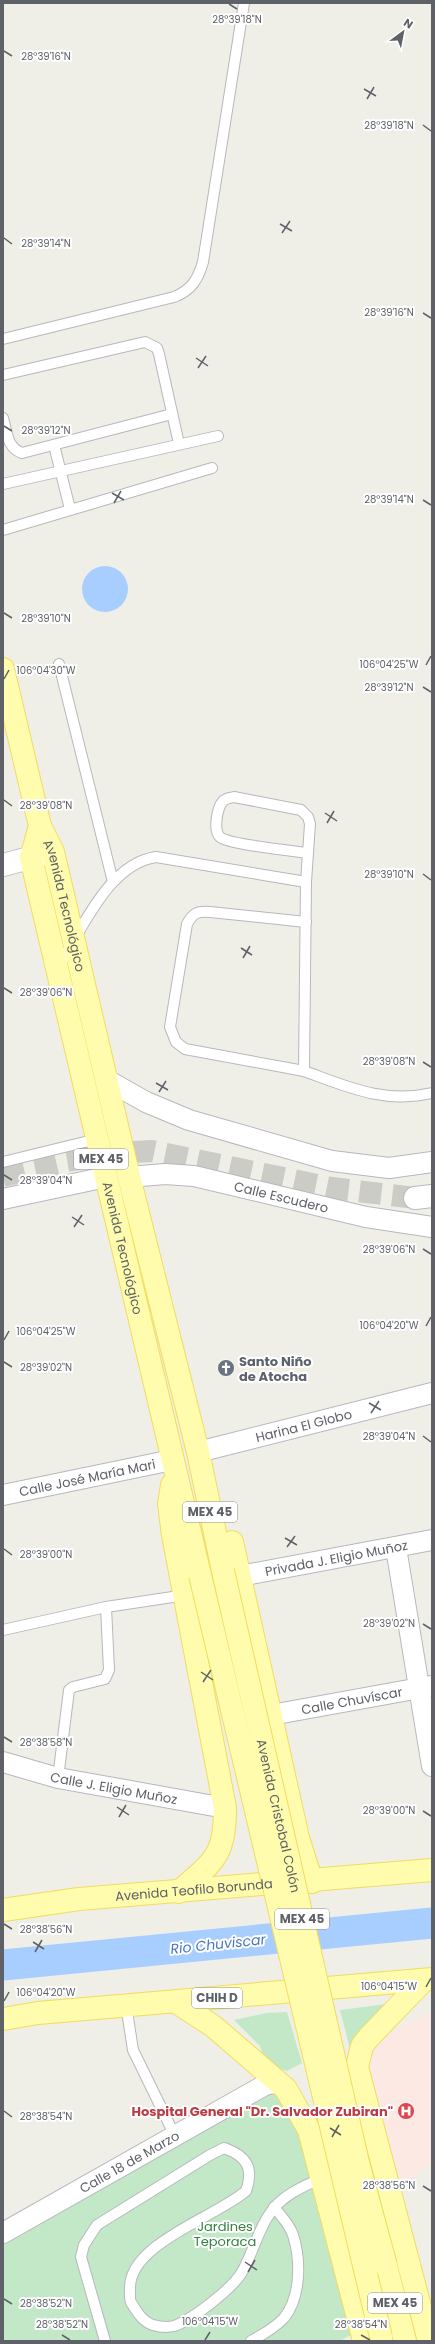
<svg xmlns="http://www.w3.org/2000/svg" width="435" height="2344" font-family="Poppins,sans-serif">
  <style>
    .medical { fill: #fce9e4 }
    .green { fill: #c3e8c8 }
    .water { fill: #a8ceff }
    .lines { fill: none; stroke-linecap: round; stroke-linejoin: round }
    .river { stroke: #a8ceff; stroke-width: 31 }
    .secondary-tunnel { stroke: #ccccc7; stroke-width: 22; stroke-dasharray: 22 11; stroke-linecap: butt }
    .lane-casing { stroke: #b7b8bd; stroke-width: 12 }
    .street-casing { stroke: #b7b8bd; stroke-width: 22 }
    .secondary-casing { stroke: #b8bac0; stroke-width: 24 }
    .primary-casing { stroke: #f2dc5e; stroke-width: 24 }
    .lane { stroke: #fff; stroke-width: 10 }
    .street { stroke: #fff; stroke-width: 20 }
    .secondary { stroke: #fff; stroke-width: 22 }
    .primary { stroke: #fffcad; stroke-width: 22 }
    .primary-bridge-casing { stroke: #f2dc5e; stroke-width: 24; stroke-linecap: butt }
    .primary-bridge { stroke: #fffcad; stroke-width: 22 }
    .ticks { fill: none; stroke: #5e6167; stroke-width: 1.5 }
    .labels { text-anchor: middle; stroke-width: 4; stroke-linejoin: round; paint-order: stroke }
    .shield { fill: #fff; stroke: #8e9095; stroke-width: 1 }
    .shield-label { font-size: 12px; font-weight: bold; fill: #5e6167 }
    .street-label { font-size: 13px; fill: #5e6167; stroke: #fff }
    .worship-label { font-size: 13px; font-weight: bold; fill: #5b616d; stroke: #fff; text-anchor: start }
    .health-label { font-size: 13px; font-weight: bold; fill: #be3a42; stroke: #fff; text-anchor: end }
    .park-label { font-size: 13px; fill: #338141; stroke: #fff }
    .water-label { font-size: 14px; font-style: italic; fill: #4875c5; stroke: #fff }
    .ticks-label { font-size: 10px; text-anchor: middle; fill: #5e6167; stroke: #fff; stroke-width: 4; stroke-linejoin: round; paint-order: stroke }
  </style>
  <rect width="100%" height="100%" fill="#f0efe7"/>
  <polygon class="medical" points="432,2013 432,2167 428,2165 408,2184 397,2184 367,2057 374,2044 389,2033 411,2021"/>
  <g class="green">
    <polygon points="410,2001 351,2053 340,2010"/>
    <polygon points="287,2012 302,2063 287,2071 272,2066 265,2060 260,2046 234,2020 266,2013"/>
    <polygon points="265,2086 286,2086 356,2332 340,2341 3,2341 3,2242"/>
  </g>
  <circle class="water" cx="105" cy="589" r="23"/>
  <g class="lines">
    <polyline class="river" points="3,1965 432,1923"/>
    <polyline class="secondary-tunnel" points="3,1176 67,1161 113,1153 152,1151 332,1188 415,1198"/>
    <g class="lane-casing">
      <g id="lane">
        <path d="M3,339L174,297C192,290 198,279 203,262L244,3"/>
        <polyline points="3,375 145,342 157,348 159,354 179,444"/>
        <path d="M3,418C7,432 7,448 22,453L172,414"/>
        <polyline points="54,445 70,509"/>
        <polyline points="3,484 218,436"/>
        <polyline points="3,530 212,468"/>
        <polyline points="59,664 113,882"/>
        <path d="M306,882L304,1071C348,1087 384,1104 432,1093"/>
        <path d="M58,967C82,930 108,864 156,857L306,882L310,824L308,817L301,810L234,797C230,798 226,798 223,801C217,808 213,830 220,837C227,844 293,851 308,853"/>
        <path d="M304,1071L185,1049L176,1042L170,1027L187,924C193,913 197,911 210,912L306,922"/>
        <polyline points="3,1162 97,1139"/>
        <polyline points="3,1630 106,1607 186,1595"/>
        <polyline points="58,1778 69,1690 73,1687 105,1679 109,1670 106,1607"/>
        <polyline points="126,2005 133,2050 175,2136"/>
        <path d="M105,2341L81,2257L84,2245L97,2225L210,2155L224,2148C247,2156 254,2168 246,2191C216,2217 128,2244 130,2289C130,2294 129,2300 132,2304C137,2312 143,2322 153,2325C160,2327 166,2328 174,2326C192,2320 233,2288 242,2272C254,2251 259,2225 275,2207C287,2193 305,2186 321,2178"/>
        <path d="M251,2341C262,2335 275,2328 284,2318C301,2297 301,2260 293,2235C290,2225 281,2216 274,2207"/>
      </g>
    </g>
    <g class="street-casing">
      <g id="street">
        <polyline points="107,1080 146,1102 189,1120 332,1161 389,1168 432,1162"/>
        <path id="s1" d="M129,1177L165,1174L194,1176L366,1217L432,1227"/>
        <polyline points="3,1199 106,1177"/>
        <path id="s2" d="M198,1452L432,1393"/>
        <path id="s3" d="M3,1495L172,1460"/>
        <polyline points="396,1548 432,1766"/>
        <path id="s4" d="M240,1576L432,1540"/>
        <path id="s5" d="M271,1715L431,1686"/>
        <path id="s6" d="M3,1762L58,1778L225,1808"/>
        <path id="s7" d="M3,2233L265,2085L278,2082"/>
      </g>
    </g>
    <g class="secondary-casing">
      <g id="secondary">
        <polyline points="3,865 48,853"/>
        <polyline points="415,1198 432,1196"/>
      </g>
    </g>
    <g class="primary-casing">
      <g id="primary">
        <path id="s8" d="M3,669L40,826L53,852L129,1177L198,1452L223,1571"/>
        <path id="s9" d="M40,826L31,858L200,1575"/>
        <path d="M172,1485L169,1504L173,1535L225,1808C225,1858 213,1861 179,1892"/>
        <polyline points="232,1542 298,1838 312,1882"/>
        <path id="s10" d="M3,1910L79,1899L432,1870"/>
        <polyline points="424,1980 369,2037 362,2046 357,2067 429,2341"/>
        <polyline points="176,2002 213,2026 286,2089 309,2130 364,2341"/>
        <polyline points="3,2019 38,2013 432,1979"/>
        <polyline points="386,2266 405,2341"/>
      </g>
    </g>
    <use href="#lane" class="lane"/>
    <use href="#street" class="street"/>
    <use href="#secondary" class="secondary"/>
    <use href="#primary" class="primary"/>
    <g class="primary-bridge-casing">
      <g id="primary-bridge">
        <path id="s11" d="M223,1571L358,2163L386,2266"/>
        <polyline points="200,1575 381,2337"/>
      </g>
    </g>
    <use href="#primary-bridge" class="primary-bridge"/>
  </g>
  <path class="ticks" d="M229,4L237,9M4,51L12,56M364,89L376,96M367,99L374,87M423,125L431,131M280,224L292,231M282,233L290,221M4,238L12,244M423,313L431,318M196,358L208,366M198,368L206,356M4,426L12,431M112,493L124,500M423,500L431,505M114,503L121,491M4,613L12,618M426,665L431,656M4,679L9,670M423,687L431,692M4,800L12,806M325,813L337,821M327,823L334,811M423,874L431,880M241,948L252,955M243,958L250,946M4,988L12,993M423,1062L431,1067M156,1083L168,1090M159,1092L166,1081M4,1175L12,1180M72,1217L84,1225M74,1227L82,1215M423,1249L431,1254M426,1326L431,1317M4,1340L9,1331M4,1362L12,1367M369,1403L381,1410M371,1413L379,1401M423,1436L431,1442M285,1538L297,1545M287,1547L295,1536M4,1549L12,1555M423,1624L431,1629M201,1672L213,1680M203,1682L211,1670M4,1737L12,1742M117,1807L129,1815M423,1811L431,1816M119,1817L126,1805M4,1924L12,1929M33,1942L44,1949M35,1952L42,1940M426,1987L431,1978M4,2001L9,1992M4,2111L12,2117M330,2128L341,2135M332,2137L339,2125M423,2186L431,2191M245,2262L257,2270M248,2272L255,2260M4,2299L12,2304M62,2335L70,2340M361,2335L370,2340M205,2340L210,2332"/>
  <defs>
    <g id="church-disc" transform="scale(0.9)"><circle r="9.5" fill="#6b7280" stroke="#fff"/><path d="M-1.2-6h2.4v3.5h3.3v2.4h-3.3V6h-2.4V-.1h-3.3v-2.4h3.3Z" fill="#fff"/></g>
    <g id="hospital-disc" transform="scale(0.9)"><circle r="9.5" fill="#e0444e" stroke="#fff"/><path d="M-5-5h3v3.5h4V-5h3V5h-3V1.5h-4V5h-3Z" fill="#fff"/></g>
  </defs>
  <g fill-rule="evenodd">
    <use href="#church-disc" x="226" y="1368"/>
    <use href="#hospital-disc" x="406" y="2111"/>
  </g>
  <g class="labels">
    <g class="shield">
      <rect x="74" y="1149" width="54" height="20" rx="3"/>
      <rect x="183" y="1502" width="54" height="20" rx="3"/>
      <rect x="275" y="1909" width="54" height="20" rx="3"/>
      <rect x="192" y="1988" width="50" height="20" rx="3"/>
      <rect x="368" y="2293" width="54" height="20" rx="3"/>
    </g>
    <g class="shield-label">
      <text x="101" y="1163">MEX 45</text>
      <text x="210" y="1516">MEX 45</text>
      <text x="302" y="1923">MEX 45</text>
      <text x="217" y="2002">CHIH D</text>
      <text x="395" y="2307">MEX 45</text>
    </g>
    <g class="street-label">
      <text dy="5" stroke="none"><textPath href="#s8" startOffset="245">Avenida Tecnológico</textPath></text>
      <text dy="5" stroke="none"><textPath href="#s1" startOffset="155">Calle Escudero</textPath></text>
      <text dy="5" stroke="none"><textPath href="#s9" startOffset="434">Avenida Tecnológico</textPath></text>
      <text dy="5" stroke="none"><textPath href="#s2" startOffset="109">Harina El Globo</textPath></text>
      <text dy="5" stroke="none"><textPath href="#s3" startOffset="86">Calle José María Mari</textPath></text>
      <text dy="5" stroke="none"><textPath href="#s4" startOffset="98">Privada J. Eligio Muñoz</textPath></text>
      <text dy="5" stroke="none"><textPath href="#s5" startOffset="82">Calle Chuvíscar</textPath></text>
      <text dy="5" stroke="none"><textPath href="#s6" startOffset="114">Calle J. Eligio Muñoz</textPath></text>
      <text dy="5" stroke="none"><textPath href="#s11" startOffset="251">Avenida Cristobal Colón</textPath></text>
      <text dy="5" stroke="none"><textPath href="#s10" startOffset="192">Avenida Teofilo Borunda</textPath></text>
      <text dy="5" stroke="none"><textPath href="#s7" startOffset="145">Calle 18 de Marzo</textPath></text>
    </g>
    <g class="worship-label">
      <text x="239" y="1366">Santo Niño<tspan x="239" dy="15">de Atocha</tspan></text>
    </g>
    <g class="health-label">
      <text x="393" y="2116">Hospital General "Dr. Salvador Zubiran"</text>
    </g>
    <g class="park-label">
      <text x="225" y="2231">Jardines<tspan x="225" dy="15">Teporaca</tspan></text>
    </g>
    <g class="water-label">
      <text transform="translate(218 1944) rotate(-6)" y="5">Rio Chuviscar</text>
    </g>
  </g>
  <g class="ticks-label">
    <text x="237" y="23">28°39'18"N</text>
    <text x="46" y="60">28°39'16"N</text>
    <text x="389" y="129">28°39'18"N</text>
    <text x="46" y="247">28°39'14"N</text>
    <text x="389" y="316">28°39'16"N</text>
    <text x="46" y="434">28°39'12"N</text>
    <text x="389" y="503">28°39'14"N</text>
    <text x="46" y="622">28°39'10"N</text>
    <text x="389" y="668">106°04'25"W</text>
    <text x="46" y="674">106°04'30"W</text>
    <text x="389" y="691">28°39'12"N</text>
    <text x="46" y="809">28°39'08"N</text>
    <text x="389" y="878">28°39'10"N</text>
    <text x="46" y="996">28°39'06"N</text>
    <text x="389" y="1065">28°39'08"N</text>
    <text x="46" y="1184">28°39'04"N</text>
    <text x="389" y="1253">28°39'06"N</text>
    <text x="389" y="1329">106°04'20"W</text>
    <text x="46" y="1335">106°04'25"W</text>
    <text x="46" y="1371">28°39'02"N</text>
    <text x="389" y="1440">28°39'04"N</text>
    <text x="46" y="1558">28°39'00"N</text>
    <text x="389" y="1627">28°39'02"N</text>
    <text x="46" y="1746">28°38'58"N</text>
    <text x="389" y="1814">28°39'00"N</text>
    <text x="46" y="1933">28°38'56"N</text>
    <text x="389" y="1990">106°04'15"W</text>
    <text x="46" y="1996">106°04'20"W</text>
    <text x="46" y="2120">28°38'54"N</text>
    <text x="389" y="2189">28°38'56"N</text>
    <text x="46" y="2307">28°38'52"N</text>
    <text x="210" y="2325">106°04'15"W</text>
    <text x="62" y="2328">28°38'52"N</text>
    <text x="361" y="2328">28°38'54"N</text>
  </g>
  <rect width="435" height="2344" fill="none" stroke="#5e6167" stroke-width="8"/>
  <g transform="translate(403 32) rotate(32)" stroke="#ffffff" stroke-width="3" paint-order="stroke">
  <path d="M0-3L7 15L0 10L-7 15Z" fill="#5e6167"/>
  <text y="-6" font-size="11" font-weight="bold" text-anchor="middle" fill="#5e6167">N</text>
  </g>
</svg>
